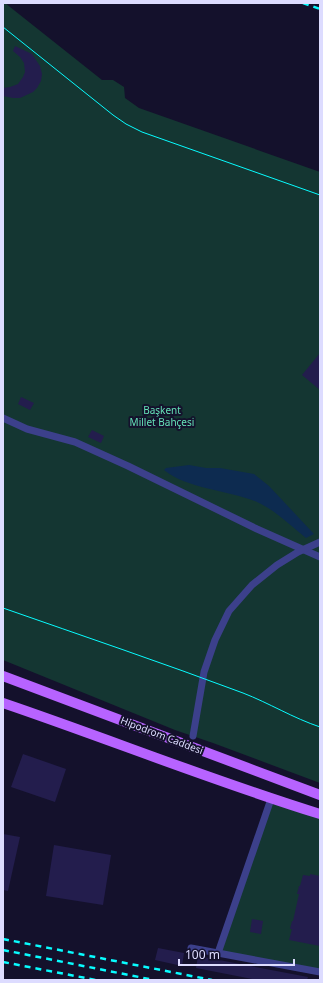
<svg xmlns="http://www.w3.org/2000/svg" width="323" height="983" font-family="'Noto Sans',sans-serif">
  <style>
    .green { fill: #143632 }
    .water { fill: #0d2b50 }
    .building { fill: #231d4d }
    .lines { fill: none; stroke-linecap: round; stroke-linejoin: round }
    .street { stroke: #3c408b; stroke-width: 7 }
    .primary { stroke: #b763ff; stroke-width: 10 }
    .tram { stroke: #08fcff; stroke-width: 1 }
    .rail { stroke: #08fcff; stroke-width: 2.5; stroke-dasharray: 6 5; stroke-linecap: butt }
    .labels { text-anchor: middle; stroke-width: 4; stroke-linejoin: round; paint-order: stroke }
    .park-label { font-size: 10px; fill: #65e2b8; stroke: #14112c }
    .street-label { font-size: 10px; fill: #dddcff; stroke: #14112c }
  </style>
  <rect width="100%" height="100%" fill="#14112c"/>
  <g class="green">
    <polygon points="3,3 5,3 102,80 113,80 124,87 125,98 139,108 320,172 320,783 213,743 175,730 3,660"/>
    <polygon points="271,799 320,814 320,972 218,953"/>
  </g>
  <path class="water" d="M189,465L206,468H220L254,474L269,486L314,534L306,538C291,526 275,510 257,502C229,490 187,489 164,470L166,468Z"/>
  <g class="building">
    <polygon points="15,46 32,54 40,66 42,74 41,81 37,88 33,92 20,98 13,98 3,96 3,88 10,87 18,84 23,77 25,72 24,63 20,57 13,51"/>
    <polygon points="320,353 320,390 302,375"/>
    <polygon points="21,397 34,403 30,410 18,404"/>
    <polygon points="92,430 104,436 101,443 88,437"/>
    <polygon points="23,754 66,769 55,802 11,787"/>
    <polygon points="3,834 20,837 8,891 3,890"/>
    <polygon points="54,845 111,855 103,905 46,896"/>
    <polygon points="310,874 320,876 320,946 289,940 292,929 290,929 292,921 293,921 299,894 297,894 299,886 300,886 303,875 310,876"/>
    <polygon points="252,919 263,921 261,934 250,932"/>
    <polygon points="158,948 184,953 182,966 155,960"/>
    <polygon points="198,956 308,977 307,980 257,980 196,968"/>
  </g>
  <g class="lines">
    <g class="street">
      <polyline points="3,418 27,429 75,442 128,466 257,529 320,557"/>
      <polyline points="193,736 204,672 215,640 229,611 252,585 277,565 298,552 320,542"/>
      <polyline points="191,948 320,972"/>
      <polyline points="218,953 271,799"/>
    </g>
    <g class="primary">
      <polyline points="3,676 320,795"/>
      <path d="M3,703C109,739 213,781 320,814"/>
    </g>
    <g class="tram">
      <polyline points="3,27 113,115 126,124 142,132 320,195"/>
      <path d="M3,608C83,636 163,663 243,693C269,703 293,718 320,727"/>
    </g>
    <g class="rail">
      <polyline points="303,3 320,9"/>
      <polyline points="3,939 212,980"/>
      <polyline points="3,950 154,980"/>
      <polyline points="3,962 96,980"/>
    </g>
  </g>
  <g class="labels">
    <g class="park-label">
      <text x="162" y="414">Başkent<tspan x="162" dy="12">Millet Bahçesi</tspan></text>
    </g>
    <g class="street-label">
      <text transform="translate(162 735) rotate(21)" y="4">Hipodrom Caddesi</text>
    </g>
  </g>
  <rect width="323" height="983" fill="none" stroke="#dddcff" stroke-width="8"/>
  <path d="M179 959v6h115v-6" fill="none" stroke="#dddcff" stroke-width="2"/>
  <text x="185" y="959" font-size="12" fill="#dddcff" stroke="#14112c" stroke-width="3" paint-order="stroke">100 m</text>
</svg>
